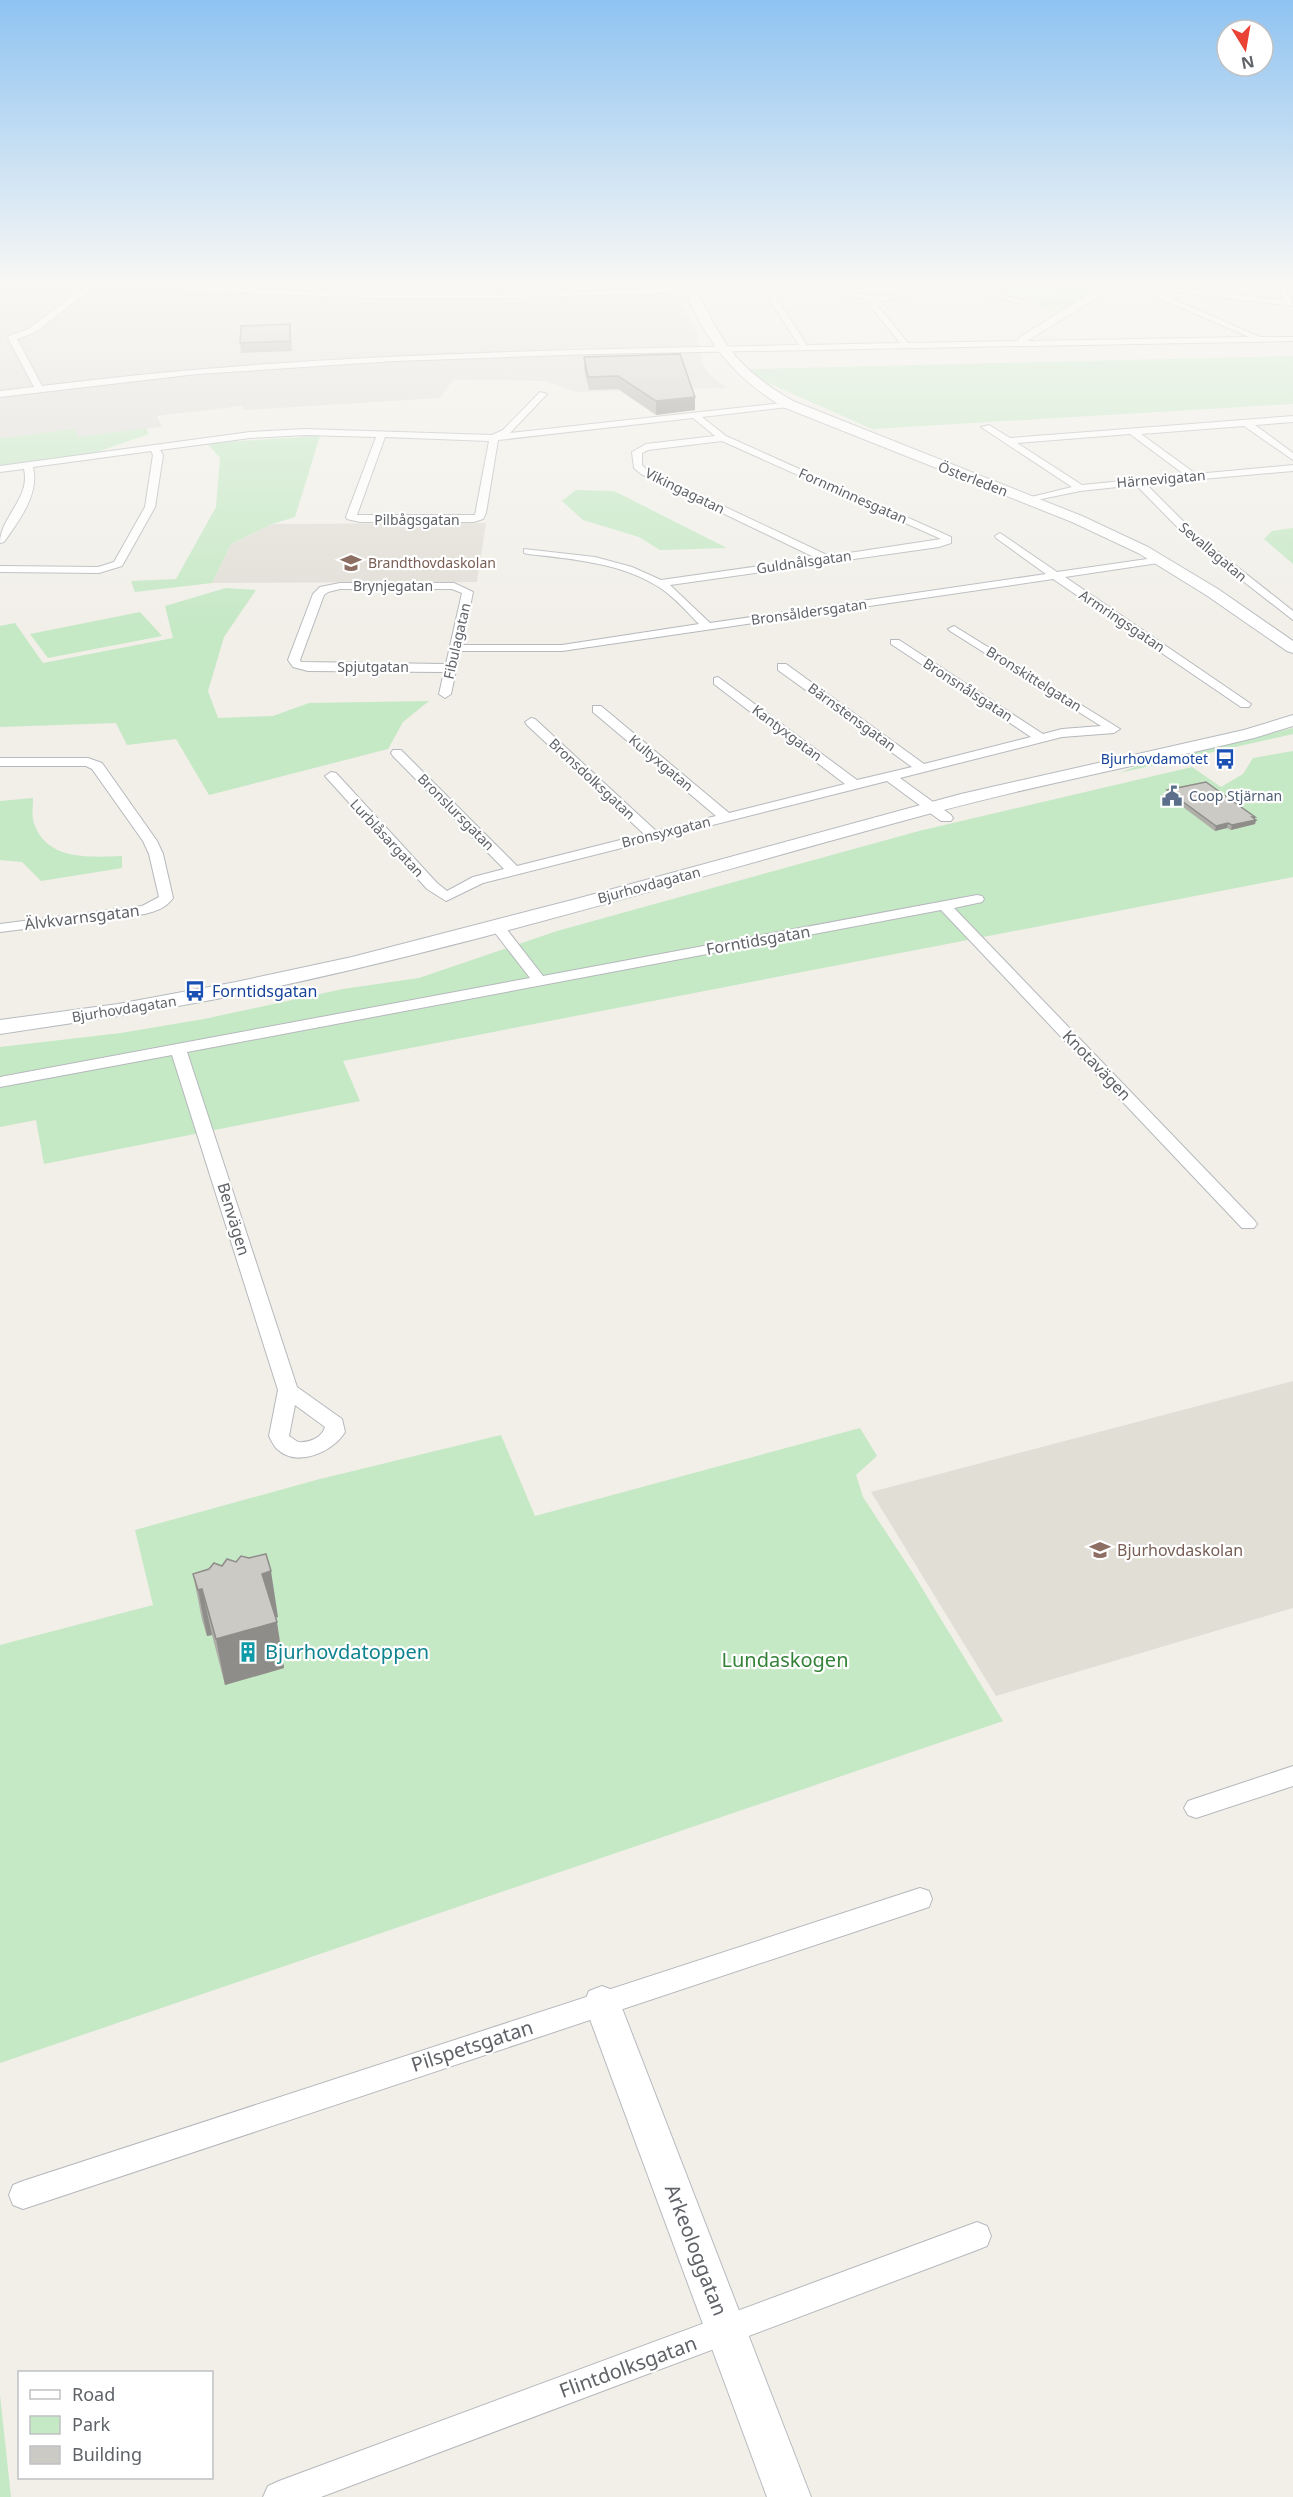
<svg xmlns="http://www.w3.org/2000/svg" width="1293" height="2497" font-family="'Noto Sans',sans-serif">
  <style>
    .industrial { fill: #e0deda }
    .education { fill: #e1ded6 }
    .green { fill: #c5e8c5 }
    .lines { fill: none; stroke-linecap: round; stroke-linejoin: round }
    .street-casing { stroke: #b5b8bc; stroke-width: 2 }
    .secondary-casing { stroke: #b6babf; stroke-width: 2 }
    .street { fill: #fff; fill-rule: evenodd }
    .secondary { fill: #fff; fill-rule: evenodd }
    .wall { fill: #afaea9 }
    .shaded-wall { fill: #8f8d8a }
    .building { fill: #cccac5; stroke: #8f8d8a; stroke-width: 1.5 }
    .labels { text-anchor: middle; stroke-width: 4.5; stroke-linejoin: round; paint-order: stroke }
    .far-street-label { font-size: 14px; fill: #5f6368; stroke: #fff }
    .far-education-label { font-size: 14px; fill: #785e54; stroke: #fff; text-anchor: start }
    .far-transit-label { font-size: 14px; fill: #164399; stroke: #fff; text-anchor: end }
    .far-service-label { font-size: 14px; fill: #4e5e75; stroke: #fff; text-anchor: start }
    .street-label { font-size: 16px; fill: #5f6368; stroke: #fff }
    .transit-label { font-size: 16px; fill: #164399; stroke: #fff; text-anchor: start }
    .education-label { font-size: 16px; fill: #785e54; stroke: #fff; text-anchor: start }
    .near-culture-label { font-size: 20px; fill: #0d838f; stroke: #fff; text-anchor: start }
    .near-park-label { font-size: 20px; fill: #348238; stroke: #fff }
    .near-street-label { font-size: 20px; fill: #5f6368; stroke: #fff }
  </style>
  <rect width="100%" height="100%" fill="#f1efe8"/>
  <polygon class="industrial" points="0,280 671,280 674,284 667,289 669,293 677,297 696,332 702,363 709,374 727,388 576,392 547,381 453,380 440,398 245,410 241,406 157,416 162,427 79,437 74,429 0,438"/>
  <g class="education">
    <polygon points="486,523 477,582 212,583 231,544 272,524"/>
    <polygon points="1293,1381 1293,1608 996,1696 871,1492"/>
  </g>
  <g class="green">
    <polygon points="1089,287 1094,289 1060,313 1036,306 1037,302 977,288"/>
    <polygon points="1293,356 1293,404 872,429 757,378 750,369"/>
    <polygon points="146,428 149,434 97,452 0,469 0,438 74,429 79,437"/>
    <polygon points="320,436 295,517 272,524 231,544 212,583 135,592 131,581 176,579 216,507 220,458 207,443"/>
    <polygon points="576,490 614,491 727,548 660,550 639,537 583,520 562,501"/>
    <polygon points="1293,528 1293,564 1264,539 1272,531"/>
    <polygon points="226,588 256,590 224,637 208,691 218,718 273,716 309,703 429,701 403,722 388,749 209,795 176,739 127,745 116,723 0,727 0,626 15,623 43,663 173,638 165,606"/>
    <polygon points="140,612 162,636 48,658 30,634"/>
    <polygon points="1293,728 1293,734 1119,773 1151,761"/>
    <polygon points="1293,751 1293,877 343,1061 360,1101 44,1164 36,1120 0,1127 0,1047 121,1033 204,1019 343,989 419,978 557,931 919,831 1192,767 1221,787 1243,774 1253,758"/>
    <path d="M33,798C33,806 31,819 35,826C49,861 90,857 122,856V868L41,881L22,862L0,860V801Z"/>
    <polygon points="860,1428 877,1456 856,1475 863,1497 914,1575 1003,1721 0,2063 0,1645 153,1605 135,1530 316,1480 501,1435 535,1516"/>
    <polygon points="0,2395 11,2497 0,2497"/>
  </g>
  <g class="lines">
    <g class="street-casing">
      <g id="street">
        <path d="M0,280L379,294H497L690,288L694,290L690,292L497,298H379L94,287L34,333L17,339L42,386C294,354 546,350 799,345L765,293C785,263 845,296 876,296C896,297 921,289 941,285L936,280H944L949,284L967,286L1027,302L1023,304L967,290L947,288L880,301L878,306L908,343L1018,341L1020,337L1098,288L994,290L990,288L991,286L1105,284L1121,282L1119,280H1129L1260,337H1293V341L594,354L395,361L197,374L0,397V391L34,387L8,338L9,336L28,329L85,287L0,283ZM791,282L835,294L871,300L870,306L900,343L807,345L773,293L776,289ZM1129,285L1249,337L1027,341L1097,298L1107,288Z"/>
        <polygon points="1279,280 1287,280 1293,306 1173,292 1169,290 1173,288 1283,300"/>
        <path d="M540,392L547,394L510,433L791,402V406L788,407L702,417L726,436L951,537V543L939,547L670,585L710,623L1046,574L996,538L995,536L1000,533L1057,572L1161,557L1165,558V562L1065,577L1251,704L1249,707H1241L1053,579L562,651H460L451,694L445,698L439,694L444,672L308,671L293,667L288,660L313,594L320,587L340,583H454L473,592L462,645H562L699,624C687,612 676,599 662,589C623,563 573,559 528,554L524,553V549L595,557L632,567L661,580L816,558L641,474L634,468L632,452L646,444L715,436L693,418L498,440L486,513L483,519L474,522H360L347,519L346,517L376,437L305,435L250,438L160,450L163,455L155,507L122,566L99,573L0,572V566L98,567L114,562L145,507L153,455L151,451L33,467C40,494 18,522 4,542L0,543C0,517 31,498 24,469L0,472V466L250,432L305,429L492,435L503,430ZM385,437L489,441L475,515H357ZM722,441L941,539L829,556L647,470L642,465V453L648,450ZM340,589H452L462,593L446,664L301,662L300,660L324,595L328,592Z"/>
        <path d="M1293,416V422L1255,425L1293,453V460L1244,426L1141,434L1196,474L1293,465V471L1146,484L1197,535L1293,611V620L1189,539L1136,485L1080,491L1027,502V498L1072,487L981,427L989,425L1010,438ZM1130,434L1185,475L1082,485L1017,443Z"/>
        <polygon points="954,626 1120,729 1114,733 1062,737 900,778 951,815 953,818 951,821 941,821 887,781 483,883 446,901 427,889 325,776 331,772 336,773 437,883 447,891 473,877 504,869 393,756 391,753 393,750 401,750 517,866 644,834 527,725 525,722 531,718 535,719 656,831 716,816 593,712 593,706 601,706 729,813 845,784 714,684 714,678 718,677 857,780 912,767 778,670 778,664 786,664 924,764 1031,737 891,644 891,640 899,640 1043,734 1062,729 1101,726 950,631 948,629"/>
        <path d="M0,758H88L102,763L157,841L163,854L173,898C166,908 156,911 145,914L0,932V924L142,906L159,897L149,854L143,841L92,769L86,766H0Z"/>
        <path d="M977,895L982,896L984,899L982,902L954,908L1254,1220L1257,1224L1254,1228H1242L941,910L187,1052L297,1387L342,1419L345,1432C333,1452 297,1468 277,1449C274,1446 271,1440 269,1436L278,1390L172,1055L0,1087V1077L530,978L489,925L496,921L501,922L543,976ZM295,1405L325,1427C322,1438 309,1443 298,1442L289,1436Z"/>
        <polygon points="1293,1766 1293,1786 1196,1818 1188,1815 1184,1808 1188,1801"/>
        <polygon points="920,1888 929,1891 932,1899 929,1907 23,2209 13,2205 9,2195 13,2185 23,2181"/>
        <polygon points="977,2222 987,2226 991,2236 987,2246 977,2250 321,2497 263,2497 268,2486 279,2481"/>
      </g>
    </g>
    <g class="secondary-casing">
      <g id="secondary">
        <path d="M677,280H691C722,340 731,365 793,401L1082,516L1148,547L1218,589L1293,641V653L1287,651L1206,595L1138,553L1072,522L783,407C729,374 707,341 681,283Z"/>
        <path d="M1293,715V726L1254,738C1147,764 1039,784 932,813C701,875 472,947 237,995C158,1011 79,1022 0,1034V1020L118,1004L236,982L352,957L576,899L961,794L1244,730Z"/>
        <polygon points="602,1986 615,1991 620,2003 811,2497 767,2497 584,2003 589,1991"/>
      </g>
    </g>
    <use href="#street" class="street"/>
    <use href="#secondary" class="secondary"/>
  </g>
  <g class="wall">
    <polygon points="290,324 292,351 241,353 240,343"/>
    <polygon points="584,357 695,410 656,415 618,389 589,390 584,369"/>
    <polygon points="1167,790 1255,819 1256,820 1255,824 1231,830 1227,828 1215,831 1167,795"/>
    <polygon points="236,1562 278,1617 275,1618 284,1668 225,1685 212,1635 207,1636 202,1620 193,1574"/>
  </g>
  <g class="shaded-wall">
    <polygon points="695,397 695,410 656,415 656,401"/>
    <polygon points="1252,817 1255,817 1255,820 1256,820 1255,824 1231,830 1232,825"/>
    <polygon points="1228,823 1227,828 1215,831 1216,826"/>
    <polygon points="271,1571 278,1617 270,1619 262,1574"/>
    <polygon points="202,1589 212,1635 207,1636 198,1590"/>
    <polygon points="277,1622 284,1668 225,1685 216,1639"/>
  </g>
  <g class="building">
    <polygon points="290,324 290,341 240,343 241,326"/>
    <polygon points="680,354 695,397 656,401 618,376 588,377 584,357"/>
    <polygon points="1206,782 1255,817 1252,817 1256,820 1232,825 1228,823 1216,826 1167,790"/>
    <polygon points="266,1554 271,1571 262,1574 277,1622 216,1639 202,1589 198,1590 193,1574 209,1569 214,1563 222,1566 227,1559 236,1562 241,1556 249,1558"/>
  </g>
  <linearGradient id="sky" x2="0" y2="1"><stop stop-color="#8fc3f1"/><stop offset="0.45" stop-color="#f9f8f5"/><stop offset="1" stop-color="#f9f8f5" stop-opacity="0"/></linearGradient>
  <rect width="1293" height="629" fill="url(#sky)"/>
  <defs>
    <g id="school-bare" transform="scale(1.62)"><path d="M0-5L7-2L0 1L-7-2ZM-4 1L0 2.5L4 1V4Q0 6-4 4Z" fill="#8d6e63" stroke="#fff" stroke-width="2.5" paint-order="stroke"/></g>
    <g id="bus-bare" transform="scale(1.62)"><path d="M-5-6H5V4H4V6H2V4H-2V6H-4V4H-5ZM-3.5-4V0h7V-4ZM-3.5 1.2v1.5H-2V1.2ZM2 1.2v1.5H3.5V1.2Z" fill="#1a4fb4" stroke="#fff" stroke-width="2.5" paint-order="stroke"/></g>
    <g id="civic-bare" transform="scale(1.62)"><path d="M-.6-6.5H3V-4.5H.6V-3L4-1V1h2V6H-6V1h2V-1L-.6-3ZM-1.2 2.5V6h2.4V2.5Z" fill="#5c6f8a" stroke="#fff" stroke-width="2.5" paint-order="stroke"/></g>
    <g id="building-bare" transform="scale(1.62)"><path d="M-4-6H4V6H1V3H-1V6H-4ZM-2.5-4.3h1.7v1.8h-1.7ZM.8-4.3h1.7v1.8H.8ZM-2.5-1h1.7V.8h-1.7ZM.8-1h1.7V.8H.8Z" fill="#0f9aa8" stroke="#fff" stroke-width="2.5" paint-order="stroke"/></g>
  </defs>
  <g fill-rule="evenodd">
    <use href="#school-bare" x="351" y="563"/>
    <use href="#bus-bare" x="1225" y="759"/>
    <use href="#civic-bare" x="1172" y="796"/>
    <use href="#bus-bare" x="195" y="991"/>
    <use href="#school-bare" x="1100" y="1550"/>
    <use href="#building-bare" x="248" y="1652"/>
  </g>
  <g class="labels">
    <g class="far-street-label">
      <text transform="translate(973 479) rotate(21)" y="5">Österleden</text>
      <text transform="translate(1161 479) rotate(-5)" y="5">Härnevigatan</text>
      <text transform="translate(685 491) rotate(26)" y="5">Vikingagatan</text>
      <text transform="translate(853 496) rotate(24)" y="5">Fornminnesgatan</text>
      <text x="417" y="525">Pilbågsgatan</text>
      <text transform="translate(1213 552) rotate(40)" y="5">Sevallagatan</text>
      <text transform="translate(804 562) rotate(-8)" y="5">Guldnålsgatan</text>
      <text x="393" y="591">Brynjegatan</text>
      <text transform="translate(809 612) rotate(-8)" y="5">Bronsåldersgatan</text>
      <text transform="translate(1122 621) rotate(34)" y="5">Armringsgatan</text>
      <text transform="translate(457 641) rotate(-77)" y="5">Fibulagatan</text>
      <text x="373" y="672">Spjutgatan</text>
      <text transform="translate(1034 679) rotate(32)" y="5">Bronskittelgatan</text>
      <text transform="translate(968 690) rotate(33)" y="5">Bronsnålsgatan</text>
      <text transform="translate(852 717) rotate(36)" y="5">Bärnstensgatan</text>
      <text transform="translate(787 733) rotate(37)" y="5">Kantyxgatan</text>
      <text transform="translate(661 763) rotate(40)" y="5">Kultyxgatan</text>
      <text transform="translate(592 779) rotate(43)" y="5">Bronsdolksgatan</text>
      <text transform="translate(456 812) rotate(45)" y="5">Bronslursgatan</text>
      <text transform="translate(666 832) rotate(-14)" y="5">Bronsyxgatan</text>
      <text transform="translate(387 838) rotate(47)" y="5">Lurblåsargatan</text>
      <text transform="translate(649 885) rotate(-15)" y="5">Bjurhovdagatan</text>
      <text transform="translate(124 1009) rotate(-9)" y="5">Bjurhovdagatan</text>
    </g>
    <g class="far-education-label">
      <text x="368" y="568">Brandthovdaskolan</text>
    </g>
    <g class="far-transit-label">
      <text x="1208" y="764">Bjurhovdamotet</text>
    </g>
    <g class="far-service-label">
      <text x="1189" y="801">Coop Stjärnan</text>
    </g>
    <g class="street-label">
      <text transform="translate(82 917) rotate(-7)" y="6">Älvkvarnsgatan</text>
      <text transform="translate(758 940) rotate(-10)" y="6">Forntidsgatan</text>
      <text transform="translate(1097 1065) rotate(46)" y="6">Knotavägen</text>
      <text transform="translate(234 1219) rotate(73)" y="6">Benvägen</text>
    </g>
    <g class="transit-label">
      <text x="212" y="997">Forntidsgatan</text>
    </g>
    <g class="education-label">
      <text x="1117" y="1556">Bjurhovdaskolan</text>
    </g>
    <g class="near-culture-label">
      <text x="265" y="1659">Bjurhovdatoppen</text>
    </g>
    <g class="near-park-label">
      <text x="785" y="1667">Lundaskogen</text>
    </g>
    <g class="near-street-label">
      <text transform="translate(472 2046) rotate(-18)" y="7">Pilspetsgatan</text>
      <text transform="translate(696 2250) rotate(69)" y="7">Arkeologgatan</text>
      <text transform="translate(628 2367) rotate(-20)" y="7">Flintdolksgatan</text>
    </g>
  </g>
  <rect x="18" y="2371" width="195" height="108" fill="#ffffff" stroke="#bfc1c3" stroke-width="1.5"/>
  <rect x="30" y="2390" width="30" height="9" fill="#ffffff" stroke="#bfc1c3" stroke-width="1.5"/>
  <text x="72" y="2401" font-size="18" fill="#5f6368">Road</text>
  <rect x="30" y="2416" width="30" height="18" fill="#c5e8c5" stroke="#bfc1c3" stroke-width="1.5"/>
  <text x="72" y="2431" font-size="18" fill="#5f6368">Park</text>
  <rect x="30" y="2446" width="30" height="18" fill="#cccac5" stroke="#bfc1c3" stroke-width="1.5"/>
  <text x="72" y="2461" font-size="18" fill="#5f6368">Building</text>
  <g transform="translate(1245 48) rotate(169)"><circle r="28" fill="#ffffff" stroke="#bfc1c3" stroke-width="1.5"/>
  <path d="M0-4.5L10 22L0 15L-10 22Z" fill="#ea4335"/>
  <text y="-9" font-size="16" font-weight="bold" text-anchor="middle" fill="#5f6368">N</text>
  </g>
</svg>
